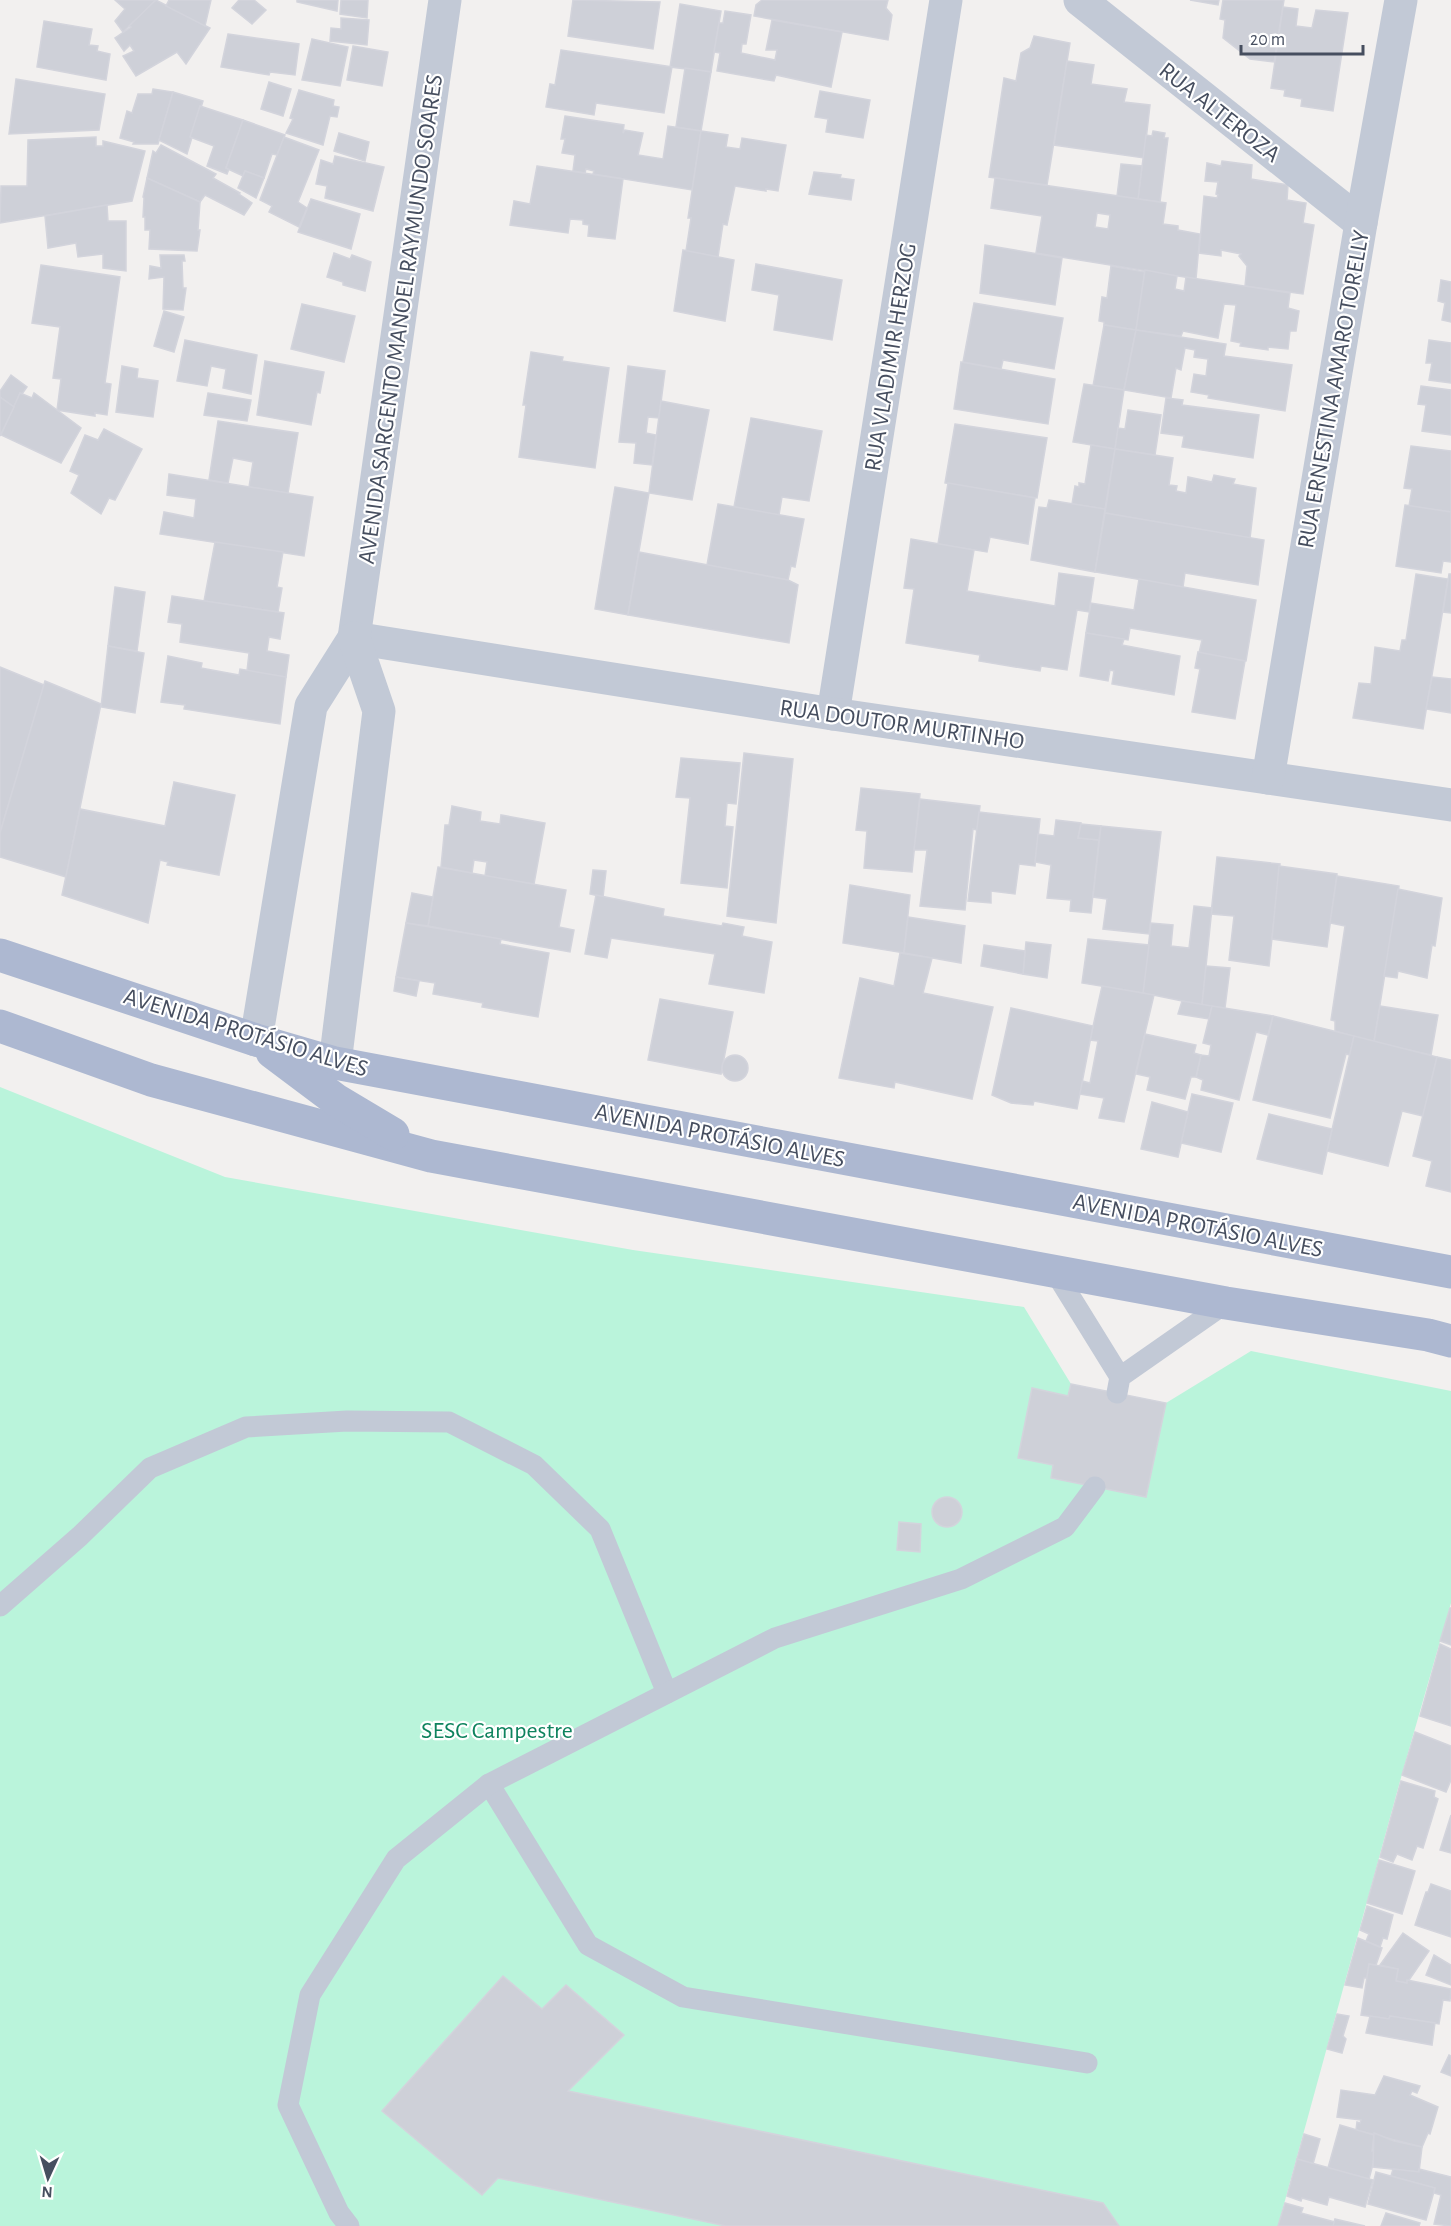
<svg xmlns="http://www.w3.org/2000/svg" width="1451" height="2226" font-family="'Alegreya Sans',sans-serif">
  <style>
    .green { fill: #baf4db }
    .building { fill: #ced0d8; stroke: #d3d4dc; stroke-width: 1.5; fill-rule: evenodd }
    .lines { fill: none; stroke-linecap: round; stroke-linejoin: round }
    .service { stroke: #c2c9d6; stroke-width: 21 }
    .minor { stroke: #c2c9d6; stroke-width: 33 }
    .tertiary { stroke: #c2c9d6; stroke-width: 33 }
    .primary { stroke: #adb8d1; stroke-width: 33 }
    .labels { text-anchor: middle; stroke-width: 4.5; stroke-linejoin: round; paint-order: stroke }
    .street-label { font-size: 24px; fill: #464e5f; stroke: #fff }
    .park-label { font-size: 24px; fill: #0e835e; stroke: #fff }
  </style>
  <rect width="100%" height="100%" fill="#f2f0ef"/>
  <polygon class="green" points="0,1087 225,1177 633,1250 1024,1307 1071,1384 1166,1403 1251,1351 1451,1391 1451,1603 1402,1774 1278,2226 0,2226"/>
  <g class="building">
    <polygon points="115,0 156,0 123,32 115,21 125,9"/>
    <polygon points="156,0 210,28 186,64 177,52 136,76 123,56 134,51 130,45 124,51 115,38 131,27 129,26"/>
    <polygon points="169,0 211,0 205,26 166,6"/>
    <polygon points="239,0 254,0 266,10 252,24 232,8"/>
    <polygon points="297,0 338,0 337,11 297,2"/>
    <polygon points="341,0 368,0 367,18 340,14"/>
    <polygon points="573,0 660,2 653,49 568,36"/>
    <polygon points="762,0 888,0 886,8 892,15 888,40 754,16 756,5"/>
    <polygon points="1190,0 1219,0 1218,5"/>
    <polygon points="1223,0 1284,0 1274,62 1250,59 1223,38 1225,20 1220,19"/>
    <polygon points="680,4 721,11 711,72 670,67"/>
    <polygon points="1283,7 1298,9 1296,26 1312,28 1316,10 1348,13 1333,111 1301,106 1302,99 1284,96 1285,90 1271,88"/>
    <polygon points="725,11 751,15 746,44 742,44 741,53 775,60 777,50 766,50 772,20 842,32 831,87 776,75 774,81 717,71 720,53 714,52 719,23 723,23"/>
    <polygon points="341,18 369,20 367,45 330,41 331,28 341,29"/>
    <polygon points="44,21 92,29 89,45 98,46 97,51 110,54 106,80 37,67"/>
    <polygon points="228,34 299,44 295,75 270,72 269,75 221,67"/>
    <polygon points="1034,36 1070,43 1047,185 989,177 1004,78 1016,81 1021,53 1030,48"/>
    <polygon points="312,39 348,47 340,86 302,80"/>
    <polygon points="353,46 388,52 382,86 347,80"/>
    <polygon points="561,50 672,67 664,113 596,103 594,115 546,107 550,84 555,85"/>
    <polygon points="1067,61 1094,65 1091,84 1127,89 1124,102 1150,105 1144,158 1054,145"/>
    <polygon points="685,68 711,72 701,131 676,127"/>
    <polygon points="16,79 105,94 99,130 9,134"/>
    <polygon points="269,82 291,89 283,116 261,109"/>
    <polygon points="153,89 173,92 158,144 133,144 134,142 120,138 127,111 132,113 138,94 152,94"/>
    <polygon points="299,90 334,100 333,106 339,107 337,117 330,116 323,145 286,133 293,119 290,118"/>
    <polygon points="820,91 870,100 863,138 826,132 828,119 815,117"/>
    <polygon points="173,92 203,101 187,154 159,140"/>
    <polygon points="200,106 243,120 226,168 229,169 227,174 207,166 214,146 190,137"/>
    <polygon points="565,116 624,125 623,133 625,130 643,133 638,155 663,159 668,126 701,131 692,190 593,174 594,171 586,169 585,173 573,171 575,155 562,153 565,139 561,139"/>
    <polygon points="243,120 285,135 277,155 272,154 264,178 245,171 243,176 226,168"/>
    <polygon points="701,131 728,135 726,147 740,149 742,138 786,145 778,191 766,189 766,191 735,186 727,225 723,224 718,257 686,251 691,218 688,218"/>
    <polygon points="1153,131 1165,133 1164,138 1168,138 1160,202 1138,199 1146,135 1152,136"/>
    <polygon points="339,133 369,142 365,161 334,151"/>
    <polygon points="96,137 96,146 103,146 103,141 145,151 132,201 0,223 1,186 27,186 28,140"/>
    <polygon points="284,137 319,150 298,202 307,208 299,227 269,212 272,206 260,200"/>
    <polygon points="161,145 216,174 213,178 240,193 239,194 252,203 244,215 205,195 200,202 147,178 153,151 156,153"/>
    <polygon points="335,156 384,167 373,211 325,198 327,186 316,184 321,160 333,164"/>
    <polygon points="1222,161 1252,165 1251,179 1288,185 1287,200 1306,203 1303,223 1314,225 1303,294 1245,286 1247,266 1239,256 1241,254 1221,250 1221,256 1199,253 1204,196 1217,198 1218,195 1216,194 1218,182 1205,181 1207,163 1221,166"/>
    <polygon points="1121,164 1142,166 1138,199 1117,196"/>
    <polygon points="537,166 623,179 615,239 588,236 589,225 583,224 583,220 570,219 568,233 510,225 514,201 530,204"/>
    <polygon points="245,171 264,178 256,198 238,188"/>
    <polygon points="814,172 841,175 840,178 854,180 851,200 809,194"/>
    <polygon points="147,178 200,202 198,230 200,230 197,251 149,249 150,230 145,230 145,217 143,217 144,198 143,197"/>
    <path d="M995,178L1166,203L1163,224L1178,226V230L1200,234L1196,279L1036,253L1042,216L991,208ZM1097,213L1110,215L1108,229L1095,227Z"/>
    <polygon points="311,199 360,214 351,249 298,232"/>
    <polygon points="107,205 108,221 126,221 126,271 103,268 103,254 78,257 76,243 48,248 45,216"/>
    <polygon points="985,245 1062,258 1055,305 980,293"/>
    <polygon points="683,250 734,260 725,321 674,311"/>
    <polygon points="334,253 350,259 352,255 371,262 365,291 343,285 343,282 327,277"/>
    <polygon points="160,255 184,255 185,261 182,261 183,288 186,288 183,310 163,309 164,277 149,279 150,266 161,268"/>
    <polygon points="756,264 842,280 832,340 774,330 779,295 752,290"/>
    <polygon points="41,265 120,277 105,383 111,384 107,415 95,413 95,416 57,410 61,379 53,378 60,327 32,323"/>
    <polygon points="1111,266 1145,272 1136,330 1104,325 1104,322 1099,321 1102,297 1107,298"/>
    <polygon points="1145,270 1177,276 1175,289 1184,291 1186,277 1290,293 1288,308 1299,311 1296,331 1290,331 1288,349 1268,347 1268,350 1240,346 1241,343 1231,341 1236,305 1224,304 1218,338 1183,331 1181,336 1136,330"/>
    <polygon points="1441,280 1451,282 1451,322 1442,320 1445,303 1438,301"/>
    <polygon points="974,303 1063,318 1054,369 1003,360 1001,369 963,362"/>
    <polygon points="302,304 355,316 344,362 291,349"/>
    <polygon points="164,311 184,317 174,352 154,346"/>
    <polygon points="1104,325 1136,330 1124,390 1093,386"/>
    <polygon points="1136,330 1226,344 1224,356 1292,365 1285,411 1208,398 1209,395 1191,392 1194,374 1206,376 1208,359 1194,357 1195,350 1185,348 1181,370 1176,368 1171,398 1124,390"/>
    <polygon points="185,340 257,355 251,394 223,388 226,369 211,366 207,386 177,381"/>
    <polygon points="1429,340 1451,343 1451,383 1429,380 1432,363 1426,363"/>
    <polygon points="531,352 563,357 562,361 609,368 595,468 519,457 526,405 523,405"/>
    <polygon points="265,361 324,372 320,393 317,392 311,425 257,415"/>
    <polygon points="961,362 1055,379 1048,424 954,409"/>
    <polygon points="122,366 138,369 137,378 158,381 153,417 116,412"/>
    <polygon points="628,366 665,371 659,418 648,417 646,433 656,435 652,465 634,463 636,443 619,442"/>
    <polygon points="11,375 27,387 22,394 20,393 14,407 0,397 0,391"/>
    <polygon points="1084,384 1124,390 1115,449 1073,442"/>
    <polygon points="1421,386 1451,390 1451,435 1422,431 1426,405 1418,404"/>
    <polygon points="20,393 32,398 34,393 81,428 61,463 1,435"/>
    <polygon points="208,393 251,400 247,421 204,415"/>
    <polygon points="0,397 14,407 0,436"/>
    <polygon points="1166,398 1183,400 1182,405 1259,415 1253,458 1182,447 1184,436 1161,433"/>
    <polygon points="661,401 709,410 692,500 649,493"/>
    <polygon points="1128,410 1161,415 1155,455 1115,449 1118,428 1125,429"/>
    <polygon points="751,418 822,431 809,501 782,497 779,515 734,507"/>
    <polygon points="218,421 298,433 288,493 249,487 253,462 233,458 228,483 209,480"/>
    <polygon points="955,424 1047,438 1037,498 945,483"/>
    <polygon points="104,429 142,449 115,500 109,498 101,514 71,493 79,475 70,471 85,435 98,440"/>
    <polygon points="1091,445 1115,449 1105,509 1072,504 1075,486 1079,487 1079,483 1085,484"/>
    <polygon points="1411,446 1451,451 1451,512 1409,506 1412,489 1404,488"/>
    <polygon points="1115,449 1173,458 1169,485 1177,486 1176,491 1186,493 1188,477 1212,482 1214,475 1235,479 1233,484 1256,488 1250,538 1105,513"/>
    <polygon points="169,474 313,497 304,556 160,534 164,512 194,518 196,499 167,495"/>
    <polygon points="948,483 1035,498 1028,544 990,537 987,552 938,544"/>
    <polygon points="615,487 649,493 628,615 595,609"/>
    <polygon points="1049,500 1105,509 1095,572 1031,560 1039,507 1047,508"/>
    <polygon points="718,504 804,519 795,567 791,566 788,580 707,565"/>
    <polygon points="1405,505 1451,512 1451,562 1443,561 1441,573 1396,566"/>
    <polygon points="1105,513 1264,540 1258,585 1185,573 1183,587 1095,572"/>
    <polygon points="911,539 974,550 967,591 1055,606 1059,573 1094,578 1089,612 1077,610 1067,670 1041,666 1040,671 979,661 980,655 906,643 914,589 904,588"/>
    <polygon points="215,542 283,552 277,587 282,588 278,612 204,601"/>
    <polygon points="639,552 788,580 798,585 789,643 628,615"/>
    <polygon points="1416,574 1448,579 1423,729 1353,718 1359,683 1371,684 1375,647 1400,651 1402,640 1406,640"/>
    <polygon points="1449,574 1451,574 1451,613 1443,612"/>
    <polygon points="1139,579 1256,600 1246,661 1199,653 1202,640 1130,628 1128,640 1086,633 1091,603 1134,610"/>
    <polygon points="115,587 145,592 137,651 108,646"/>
    <polygon points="172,596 284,613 280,639 269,637 267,651 289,655 286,677 247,671 249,653 180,642 182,624 168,622"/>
    <polygon points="1086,633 1124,639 1122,645 1180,656 1174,695 1112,684 1114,671 1110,670 1108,681 1080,676"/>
    <polygon points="108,646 144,653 135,713 101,707"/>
    <polygon points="1198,652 1245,661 1235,719 1192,712 1200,669 1195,668"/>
    <polygon points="168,656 202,663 201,668 239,675 240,669 286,677 280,724 184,709 185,705 161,702"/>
    <polygon points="0,667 44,685 0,833"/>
    <polygon points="1432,677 1451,679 1451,713 1426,709"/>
    <polygon points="45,681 101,704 66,877 0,857 0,833"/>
    <polygon points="744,753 793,759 776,923 727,916"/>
    <polygon points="681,758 740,763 736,804 727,803 725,826 733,827 727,888 681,883 690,798 676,797"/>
    <polygon points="174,782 235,795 219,875 167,865 168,862 160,860 148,923 62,895 80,809 165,826"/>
    <polygon points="861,788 920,794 912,872 864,868 867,831 856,830"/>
    <polygon points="920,799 980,806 977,830 973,829 965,910 920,906 927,850 914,850"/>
    <polygon points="452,806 481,812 480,821 500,824 501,815 545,823 534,884 485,876 487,862 474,860 472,873 441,867 445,825 449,825"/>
    <polygon points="979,812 1040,819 1035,866 1019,864 1015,894 991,891 991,903 968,901"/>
    <polygon points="1056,820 1081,823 1078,838 1099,840 1091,913 1070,911 1071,900 1047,898 1051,865 1035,862 1038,834 1054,836"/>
    <polygon points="1081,824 1101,826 1099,840 1078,838"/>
    <polygon points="1101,826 1161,832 1149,934 1103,929 1107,899 1093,897"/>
    <polygon points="1217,857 1280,864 1269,966 1229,960 1234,916 1211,914"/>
    <polygon points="1279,866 1337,874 1327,947 1272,939"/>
    <polygon points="438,867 566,890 559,927 574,930 570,952 428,926"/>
    <polygon points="593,870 606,871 603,897 590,894"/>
    <polygon points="1337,876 1399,886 1374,1042 1335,1031 1335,1021 1331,1020 1345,926 1330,923"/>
    <polygon points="850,885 910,895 904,953 843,943"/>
    <polygon points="1398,889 1442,898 1435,946 1432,945 1427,978 1398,971 1397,978 1384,976"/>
    <polygon points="412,893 433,897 428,926 406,923"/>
    <polygon points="596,895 664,909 663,916 722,926 723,923 744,927 742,936 772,942 764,993 709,984 715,954 611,938 607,958 585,954"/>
    <polygon points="1194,906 1212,908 1202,1005 1143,993 1151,923 1173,925 1171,946 1189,948"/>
    <polygon points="908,917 965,926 961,963 904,953"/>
    <polygon points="406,923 501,939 500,944 549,953 538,1017 482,1007 483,1003 433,994 435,983 396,977"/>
    <polygon points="1088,939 1149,945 1143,993 1082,983"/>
    <polygon points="1026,942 1051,945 1047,978 1023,974"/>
    <polygon points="984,945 1025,951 1023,974 981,966"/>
    <polygon points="900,953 932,958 923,993 993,1007 972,1099 895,1082 894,1088 839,1078 860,978 894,986"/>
    <polygon points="1206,966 1230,968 1225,1008 1202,1005"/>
    <polygon points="396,977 419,981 416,996 394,991"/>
    <polygon points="1102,986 1154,995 1124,1122 1099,1118 1104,1098 1079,1094 1082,1081 1090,1083 1098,1041 1090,1040"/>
    <polygon points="660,999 733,1012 721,1074 648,1060"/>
    <polygon points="1182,1001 1212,1006 1209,1019 1178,1014"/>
    <polygon points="1212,1006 1273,1016 1268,1035 1256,1032 1239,1100 1201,1090 1203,1080 1196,1077 1201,1055 1209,1056 1211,1045 1203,1043"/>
    <polygon points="1380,1006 1438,1015 1431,1055 1374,1042"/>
    <polygon points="1011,1008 1093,1026 1077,1109 1034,1101 1033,1105 1011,1103 992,1095"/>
    <polygon points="1273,1016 1354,1036 1350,1055 1346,1054 1330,1118 1253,1100"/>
    <polygon points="1145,1034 1196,1045 1194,1053 1201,1055 1196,1077 1191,1077 1185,1099 1147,1090 1150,1077 1136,1074"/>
    <polygon points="1354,1036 1437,1057 1423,1116 1402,1111 1388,1166 1327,1151"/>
    <circle cx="735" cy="1068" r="13"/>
    <polygon points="1437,1057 1451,1060 1451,1192 1426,1186 1432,1161 1413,1156"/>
    <polygon points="1192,1094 1233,1103 1221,1152 1181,1143"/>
    <polygon points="1152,1102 1188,1112 1178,1157 1141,1149"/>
    <polygon points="1269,1114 1332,1129 1322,1174 1257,1159"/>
    <polygon points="1071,1384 1166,1403 1146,1497 1051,1478 1053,1465 1018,1458 1032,1388 1068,1396"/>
    <circle cx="947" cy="1512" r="15"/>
    <polygon points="899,1522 921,1524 920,1552 897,1550"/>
    <polygon points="1450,1608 1451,1608 1451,1645 1440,1641"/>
    <polygon points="1440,1644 1451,1649 1451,1726 1420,1716"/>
    <polygon points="1415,1732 1451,1746 1451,1780 1446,1792 1402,1775"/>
    <polygon points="1401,1781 1435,1791 1434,1797 1438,1799 1423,1848 1417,1846 1412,1860 1397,1854 1393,1862 1380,1857"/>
    <polygon points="1451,1815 1451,1853 1440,1850"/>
    <polygon points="1379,1860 1415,1871 1402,1914 1367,1903"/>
    <polygon points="1431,1884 1451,1891 1451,1937 1415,1925 1426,1892 1428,1892"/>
    <polygon points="1367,1906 1393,1915 1387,1939 1383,1938 1380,1947 1366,1941 1369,1934 1360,1930"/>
    <polygon points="1403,1933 1429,1951 1407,1983 1396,1981 1398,1969 1380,1965"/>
    <polygon points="1358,1938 1382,1948 1376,1965 1369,1964 1367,1978 1364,1978 1362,1988 1345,1985"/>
    <polygon points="1434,1955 1451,1965 1451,1985 1426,1975"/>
    <polygon points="1369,1964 1398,1969 1396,1981 1407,1983 1407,1980 1451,1989 1450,2001 1443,2000 1439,2024 1390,2016 1389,2019 1361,2015"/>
    <polygon points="503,1976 542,2009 566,1985 624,2035 568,2091 1103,2203 1119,2226 726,2226 498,2178 482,2195 382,2111"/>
    <polygon points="1337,2014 1349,2016 1343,2036 1346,2039 1342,2053 1327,2049"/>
    <polygon points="1370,2016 1389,2019 1390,2016 1435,2023 1432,2045 1366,2033"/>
    <polygon points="1449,2055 1451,2056 1451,2076 1441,2072"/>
    <polygon points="1384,2076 1420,2086 1417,2093 1412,2091 1410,2095 1438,2107 1430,2134 1428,2133 1422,2147 1356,2130 1357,2122 1360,2123 1361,2120 1337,2117 1341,2090 1375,2095"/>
    <polygon points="1340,2125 1374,2135 1372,2151 1375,2151 1373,2164 1369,2179 1328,2168"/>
    <polygon points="1374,2133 1394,2141 1422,2147 1419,2172 1373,2167"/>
    <polygon points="1304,2134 1320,2139 1313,2164 1297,2159"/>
    <polygon points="1297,2159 1373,2180 1365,2207 1329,2197 1327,2205 1302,2198 1301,2201 1287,2196"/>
    <polygon points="1393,2169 1419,2172 1419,2169 1451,2177 1451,2226 1434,2224 1441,2195 1434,2193 1435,2188 1391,2176"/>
    <polygon points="1376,2172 1435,2188 1426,2220 1368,2204"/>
    <polygon points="1285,2203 1303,2208 1301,2213 1335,2222 1333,2226 1278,2226"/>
    <polygon points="1386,2213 1420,2223 1419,2226 1381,2226"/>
    <polygon points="1335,2219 1365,2226 1333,2226"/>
  </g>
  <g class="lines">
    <g class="service">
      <polyline points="1055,1272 1120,1377"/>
      <polyline points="1117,1393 1120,1377 1226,1303"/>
      <polyline points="0,1606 80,1536 150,1468 246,1427 347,1421 449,1422 534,1465 600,1529 667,1693"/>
      <polyline points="489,1784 588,1945 683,1997 1087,2063"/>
      <polyline points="349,2226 339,2213 288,2105 310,1995 396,1859 489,1784 775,1638 961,1579 1065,1527 1095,1487"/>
    </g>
    <g class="minor">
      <polyline points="1080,0 1361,223"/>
      <polyline points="833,714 946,0"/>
    </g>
    <g class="tertiary">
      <polyline points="354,638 833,714 1451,805"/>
      <polyline points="1268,778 1361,223 1401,0"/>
      <polyline points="256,1040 311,706 354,638 445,0"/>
      <polyline points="335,1063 379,711 354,638"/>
    </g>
    <g class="primary">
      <polyline points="0,955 256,1040 335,1063 1451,1272"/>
      <polyline points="0,1026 151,1080 431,1156 1226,1303 1428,1335 1451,1341"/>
      <polyline points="272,1052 336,1100 393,1134"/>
    </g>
  </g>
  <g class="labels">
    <g class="street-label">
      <text transform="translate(1220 112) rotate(38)" y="8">RUA ALTEROZA</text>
      <text transform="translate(400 319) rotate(-82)" y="8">AVENIDA SARGENTO MANOEL RAYMUNDO SOARES</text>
      <text transform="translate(890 357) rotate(-81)" y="8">RUA VLADIMIR HERZOG</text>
      <text transform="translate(1333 389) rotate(-80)" y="8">RUA ERNESTINA AMARO TORELLY</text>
      <text transform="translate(902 724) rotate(8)" y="8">RUA DOUTOR MURTINHO</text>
      <text transform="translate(246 1032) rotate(17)" y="8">AVENIDA PROTÁSIO ALVES</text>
      <text transform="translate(720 1135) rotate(11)" y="8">AVENIDA PROTÁSIO ALVES</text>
      <text transform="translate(1198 1225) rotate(11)" y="8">AVENIDA PROTÁSIO ALVES</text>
    </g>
    <g class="park-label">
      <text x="497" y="1738">SESC Campestre</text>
    </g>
  </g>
  <g transform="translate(48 2178) rotate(184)" stroke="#ffffff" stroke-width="4.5" paint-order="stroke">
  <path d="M0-4.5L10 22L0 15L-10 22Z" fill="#464e5f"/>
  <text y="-9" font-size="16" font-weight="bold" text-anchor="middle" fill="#464e5f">N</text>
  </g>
  <path d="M1241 45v9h122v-9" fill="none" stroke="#464e5f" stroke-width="3"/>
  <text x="1250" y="45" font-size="18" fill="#464e5f" stroke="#ffffff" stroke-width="4.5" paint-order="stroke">20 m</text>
</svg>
